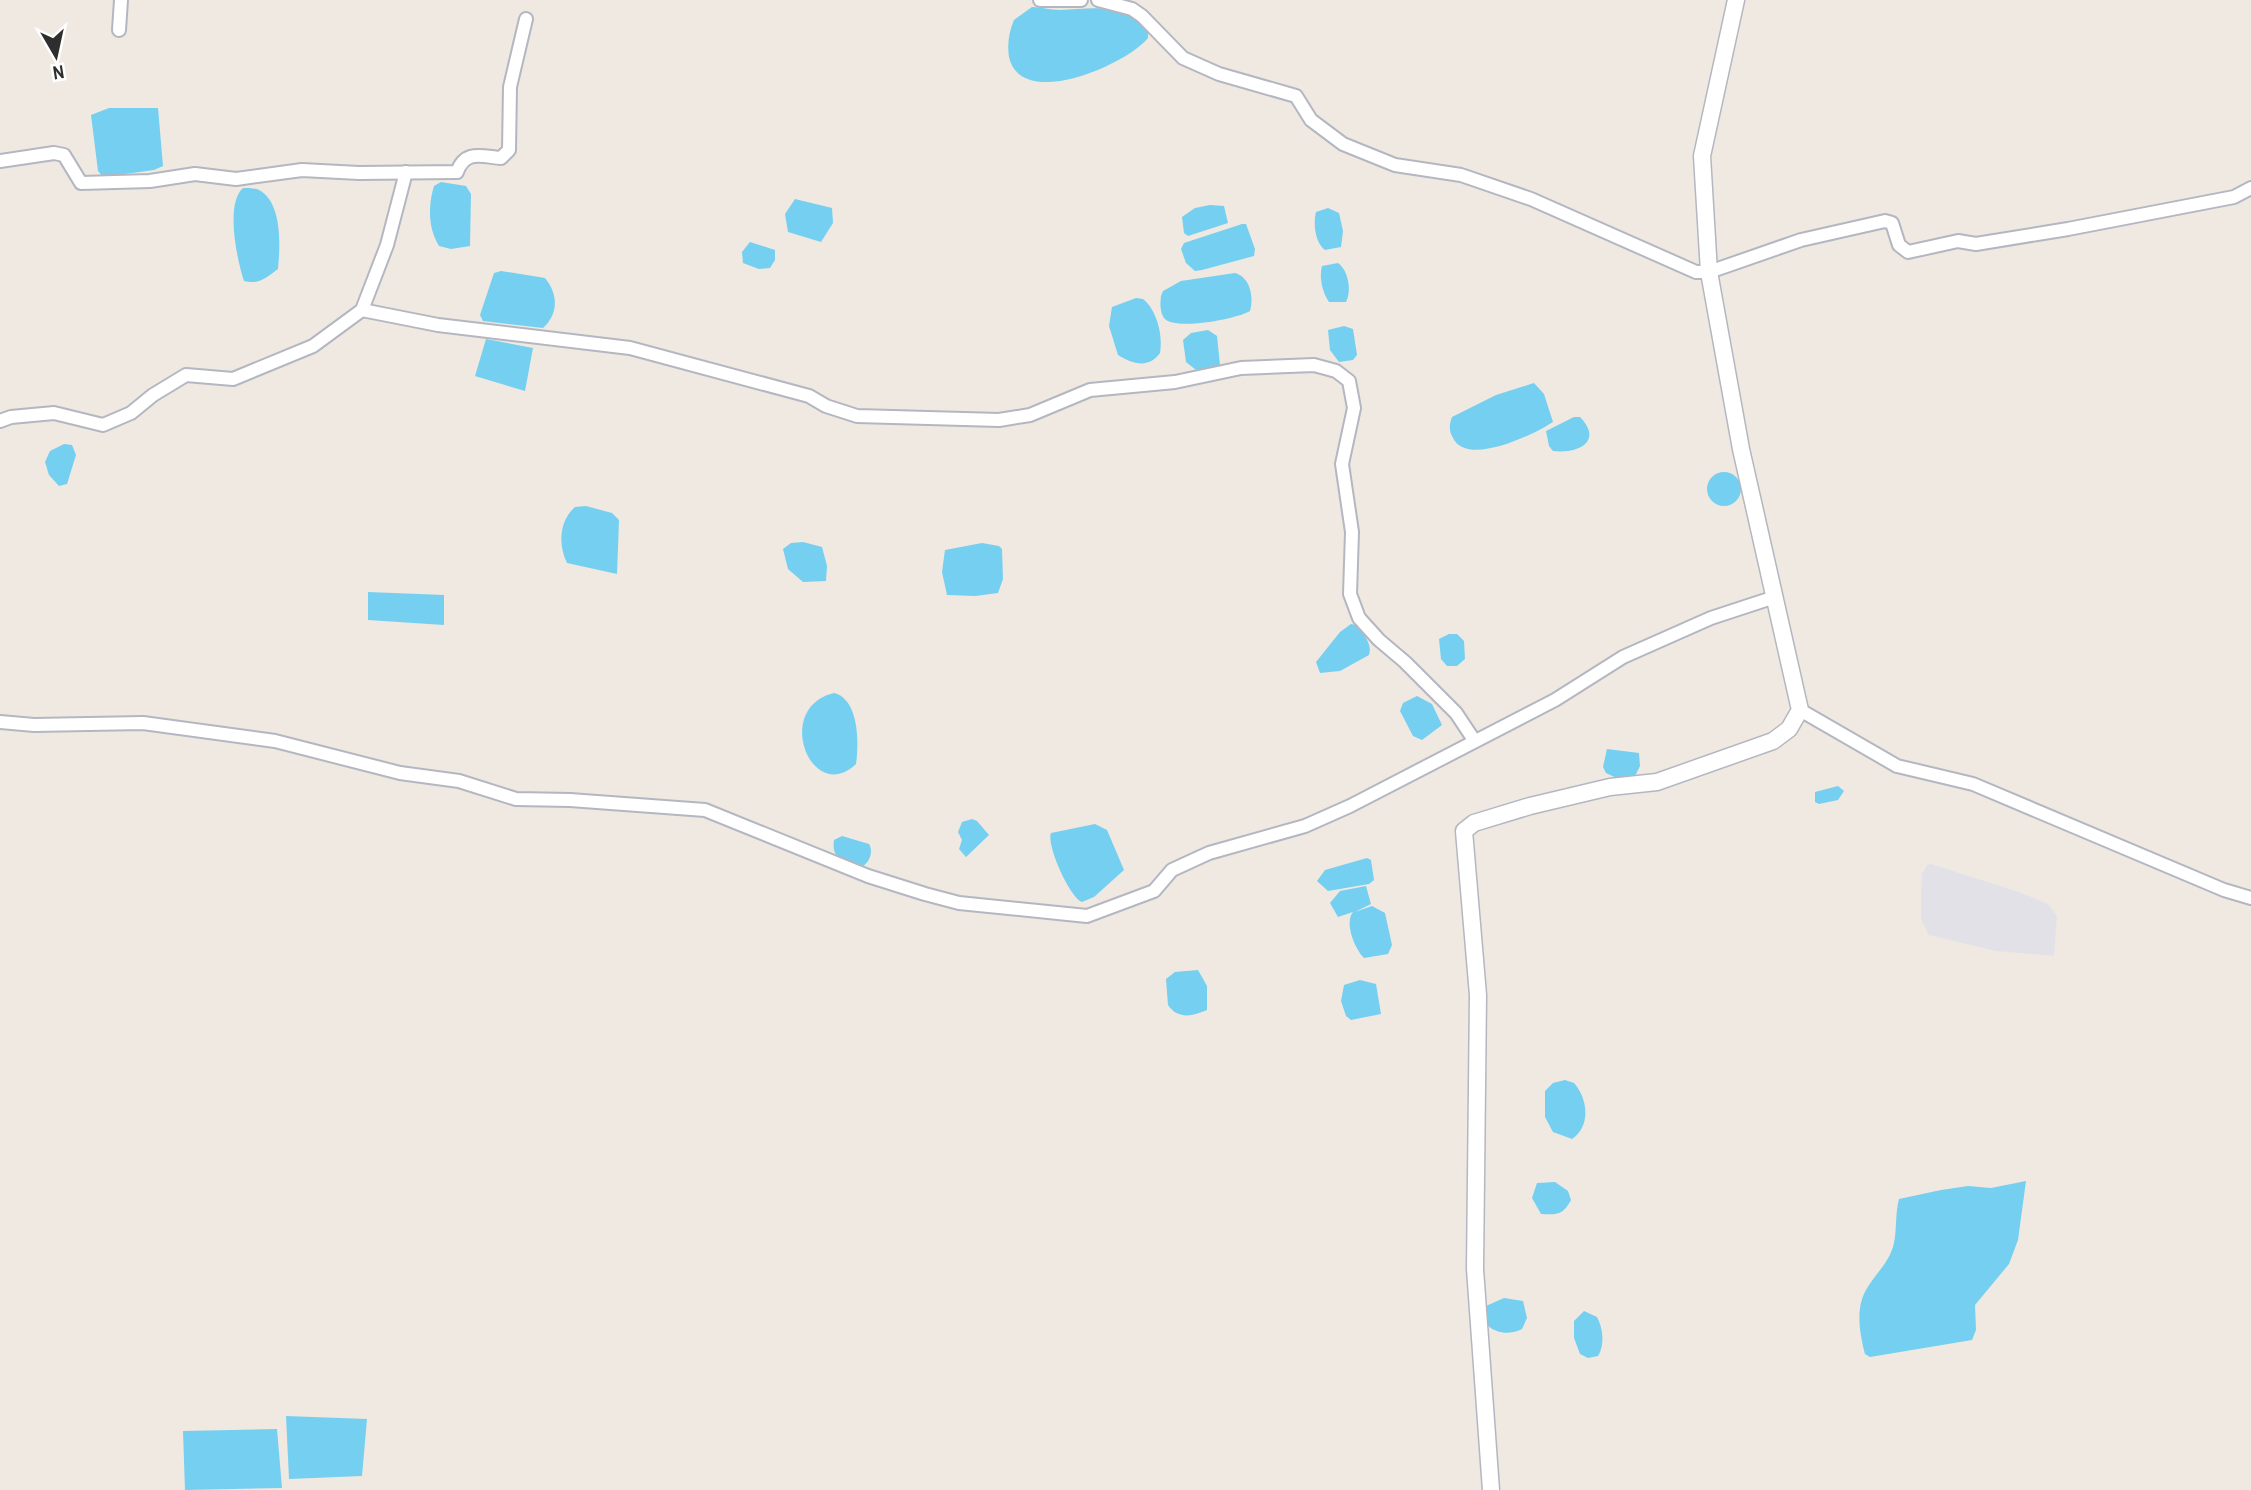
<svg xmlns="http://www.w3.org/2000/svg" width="2251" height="1490" font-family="'Archivo Narrow',sans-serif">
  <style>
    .industrial { fill: #e3e1e8 }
    .water { fill: #75cff0 }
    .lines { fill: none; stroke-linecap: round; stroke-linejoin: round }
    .street-casing { stroke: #b4b7c1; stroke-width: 16 }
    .secondary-casing { stroke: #b4b7c1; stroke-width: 19 }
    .street { stroke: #fff; stroke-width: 12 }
    .secondary { stroke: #fff; stroke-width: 16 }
  </style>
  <rect width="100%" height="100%" fill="#efe9e1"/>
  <polygon class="industrial" points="1931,864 2019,892 2048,904 2057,916 2054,956 1996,951 1929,935 1921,919 1921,895 1922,874 1927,865"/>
  <g class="water">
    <path d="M1032,7C1042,7 1049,10 1060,10C1090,9 1129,1 1148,32V38C1126,65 1021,111 1009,57C1007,45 1009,31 1014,20Z"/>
    <polygon points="109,108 158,108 163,166 154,170 103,177 98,171 91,115"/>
    <path d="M441,182L466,186L471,194L470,246L451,249L439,246C428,228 428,206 434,186Z"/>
    <path d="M243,188C247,188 255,188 259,190C283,203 280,247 278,269C267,277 259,285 244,281C237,260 225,204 243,188Z"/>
    <polygon points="795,199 832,208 833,223 821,242 788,232 785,214"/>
    <polygon points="1210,205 1224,206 1228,223 1188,236 1184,233 1182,217 1195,208"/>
    <path d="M1328,208L1339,213L1343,231L1341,247L1325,250C1315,243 1313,223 1316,212Z"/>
    <polygon points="1242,224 1246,224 1255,249 1254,256 1202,270 1195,271 1186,263 1181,249 1184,243"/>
    <polygon points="750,242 775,250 775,260 770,268 759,269 743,263 742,252"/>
    <path d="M1338,263C1348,270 1352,290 1346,302H1329C1322,292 1319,277 1322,266Z"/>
    <path d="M501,271L545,278C558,294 559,313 543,328L483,321L480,315L494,273Z"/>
    <path d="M1235,273C1250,277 1254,297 1250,311C1237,319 1174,331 1164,318C1160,312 1160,304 1161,296L1163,291L1181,281Z"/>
    <path d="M1136,298L1143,299C1157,310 1163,336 1160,353C1149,369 1132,364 1118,355L1109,326L1112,307Z"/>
    <polygon points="1344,326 1353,329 1357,355 1353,360 1339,362 1330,350 1328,330"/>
    <polygon points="1208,330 1217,336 1220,365 1196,370 1186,362 1183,340 1191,333"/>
    <polygon points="486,339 533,348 525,391 475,376"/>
    <path d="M1534,383L1544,394L1553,422C1533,435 1467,467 1453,438C1449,431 1449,425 1452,417L1496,395Z"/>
    <path d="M1574,417H1580C1604,442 1577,454 1553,451L1549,446L1546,431Z"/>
    <polygon points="64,444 72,445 76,455 67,484 59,486 49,475 45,462 50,451"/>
    <circle cx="1724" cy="489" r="17"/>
    <path d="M586,506L612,513L619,520L617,574L567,563C558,545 559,521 575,507Z"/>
    <polygon points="803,542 822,547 827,566 826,581 803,582 788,569 783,549 791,543"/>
    <polygon points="982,543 999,546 1002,549 1003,579 998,593 975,596 947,595 942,572 945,550"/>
    <polygon points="368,592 444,595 444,625 368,620"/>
    <path d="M1351,624L1357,625C1363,633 1373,645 1369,655L1340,671L1320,673L1316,662L1340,632Z"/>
    <polygon points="1449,634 1457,634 1464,641 1465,659 1457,666 1447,666 1441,659 1439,639"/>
    <path d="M834,693C859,699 859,743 856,764C812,806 772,708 834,693Z"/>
    <polygon points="1417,696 1432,704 1442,725 1422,740 1413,736 1400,711 1403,703"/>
    <polygon points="1607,749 1639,753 1640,766 1634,778 1623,781 1606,773 1603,767"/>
    <polygon points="1838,786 1844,791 1838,800 1819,804 1815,802 1815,792"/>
    <polygon points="972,819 977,821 989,835 966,857 959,849 962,840 958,832 962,822"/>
    <path d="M1095,824L1107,830L1124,870L1094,897L1082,902C1070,898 1046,845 1051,833Z"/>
    <path d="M842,836L869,844C874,852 869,864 861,867C845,862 831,860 834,840Z"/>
    <polygon points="1367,858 1371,860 1374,880 1369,884 1328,891 1317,881 1325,870"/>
    <path d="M1366,886L1371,904L1355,912L1372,906L1385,913L1392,945L1388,954L1364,958C1355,949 1344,923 1353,912L1338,917L1330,903L1340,891Z"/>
    <path d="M1198,970L1207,986V1010C1193,1016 1178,1020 1168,1005L1166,979L1175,972Z"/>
    <polygon points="1360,980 1376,984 1381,1014 1351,1020 1346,1016 1341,1001 1344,985"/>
    <path d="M1565,1080L1574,1083C1588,1099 1591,1126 1572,1139L1553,1132L1545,1117V1091L1553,1083Z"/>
    <path d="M2026,1181L2018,1240L2009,1264L1975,1305L1976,1330L1972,1340L1870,1357L1865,1354C1860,1335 1855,1309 1866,1290C1875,1274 1890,1262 1894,1243C1897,1229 1895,1214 1899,1199L1941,1190L1968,1186L1991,1188Z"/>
    <path d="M1555,1182L1568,1191L1571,1200C1563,1215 1557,1215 1541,1214L1532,1198L1537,1183Z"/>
    <path d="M1504,1298L1523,1301L1527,1318L1522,1329C1510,1335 1497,1334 1487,1325L1486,1306Z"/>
    <path d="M1584,1311L1597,1317C1603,1328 1605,1345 1598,1356L1588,1358L1580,1354L1574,1338V1321Z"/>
    <polygon points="286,1416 367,1419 362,1476 289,1479"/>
    <polygon points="277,1429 282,1488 185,1490 183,1431"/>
  </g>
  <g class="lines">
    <g class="street-casing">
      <g id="street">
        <polyline points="1040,0 1081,0"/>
        <polyline points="1098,0 1132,9 1142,16 1183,58 1219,74 1296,96 1311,120 1343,144 1395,165 1461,175 1531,199 1696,272 1709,272 1801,240 1885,221 1892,223 1899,245 1908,252 1958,241 1976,244 2068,229 2234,197 2251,188"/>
        <polyline points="119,30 121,0"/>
        <path d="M0,161L54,153L64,155L81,183L150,181L195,174L236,179L302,170L359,173L457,172C465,150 480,156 501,158L509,150L510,87L526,19"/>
        <polyline points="362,310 438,325 630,348 809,396 826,406 857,416 999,420 1030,415 1090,390 1175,382 1241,368 1314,365 1336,371 1349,381 1354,408 1342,464 1352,532 1350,594 1359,618 1379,640 1405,662 1456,713 1474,740"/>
        <polyline points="0,421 11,417 54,413 103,425 131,413 153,395 186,375 233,379 313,346 362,310 387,245 406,172"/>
        <polyline points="1800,710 1897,766 1973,784 2224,890 2251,898"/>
        <polyline points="0,722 34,725 143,723 275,741 400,773 459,781 516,799 570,800 705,810 868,876 925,894 959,903 1087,916 1154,891 1172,870 1209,853 1305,826 1350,806 1555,700 1623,657 1711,618 1775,597"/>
      </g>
    </g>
    <g class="secondary-casing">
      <polyline id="secondary" points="1491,1490 1475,1269 1478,995 1464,831 1474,823 1530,806 1610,787 1657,782 1773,741 1789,729 1800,710 1741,449 1709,272 1702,156 1736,0"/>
    </g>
    <use href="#street" class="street"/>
    <use href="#secondary" class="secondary"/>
  </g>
  <g transform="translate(56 56) rotate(171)" stroke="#ffffff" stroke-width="5" paint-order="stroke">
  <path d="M0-5L12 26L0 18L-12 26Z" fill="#2e2e2e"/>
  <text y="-10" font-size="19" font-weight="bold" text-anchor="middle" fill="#2e2e2e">N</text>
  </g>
</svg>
